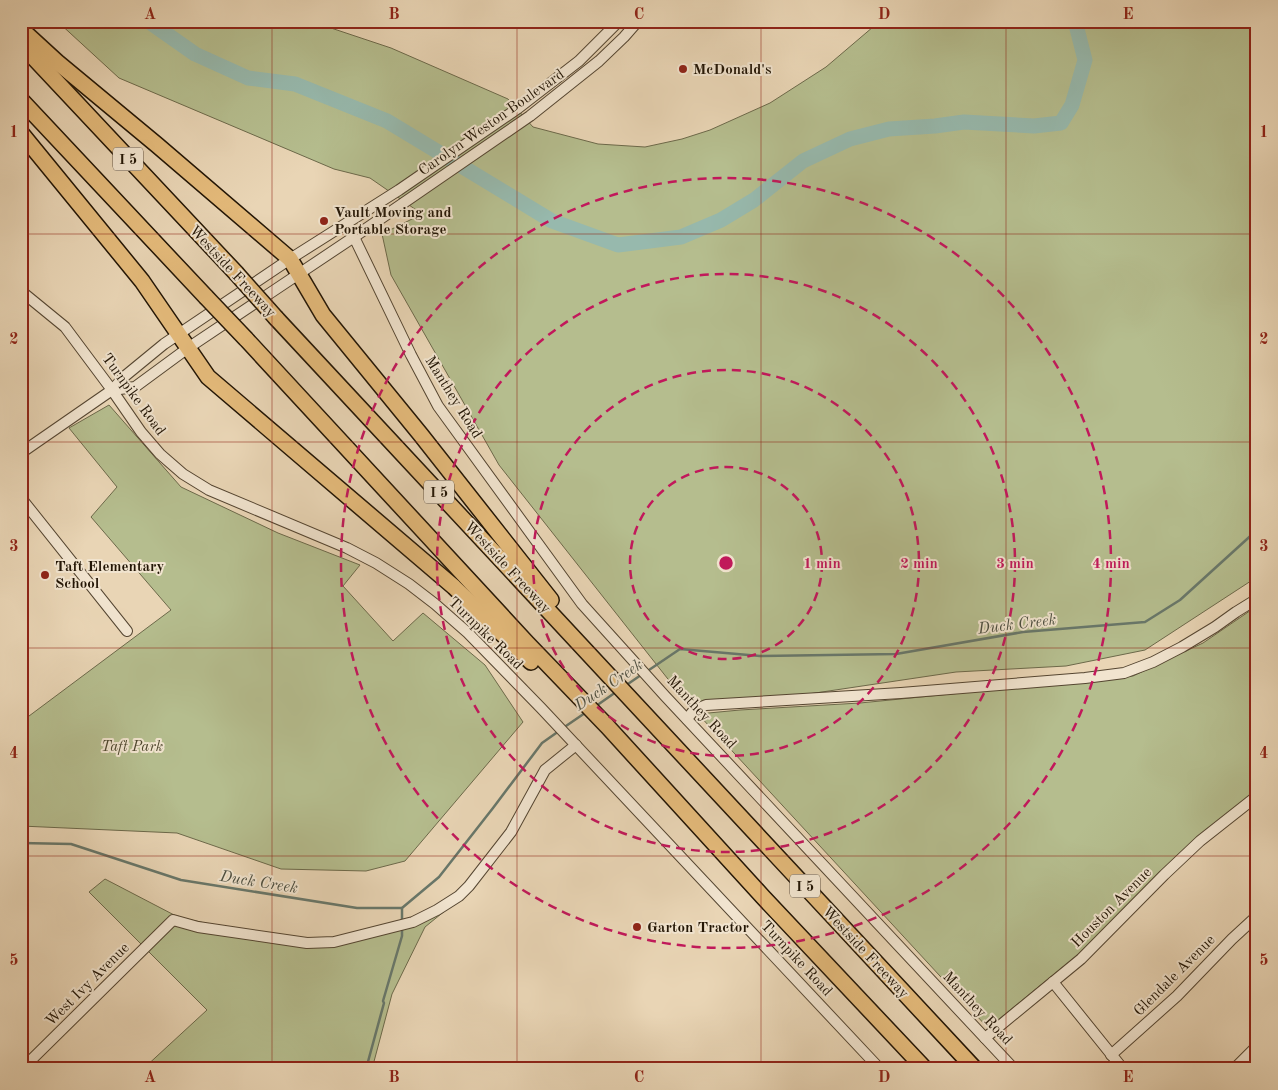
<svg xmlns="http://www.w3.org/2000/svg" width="1278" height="1090" font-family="'Old Standard TT',serif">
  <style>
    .green { fill: #b5bd8e; stroke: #6c694a }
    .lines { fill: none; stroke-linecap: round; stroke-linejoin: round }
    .stream { stroke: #68776a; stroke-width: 2.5 }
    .river { stroke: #97b9ad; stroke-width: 15 }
    .minor-casing { stroke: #544531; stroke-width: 12 }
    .highway-casing { stroke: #221505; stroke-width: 18 }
    .minor { stroke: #f1e4cf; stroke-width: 10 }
    .highway { stroke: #e4ba7a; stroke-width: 15 }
    .highway-bridge-casing { stroke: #221505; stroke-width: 18; stroke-linecap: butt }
    .highway-bridge { stroke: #e4ba7a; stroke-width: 15 }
    .grid { fill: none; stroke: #8f2418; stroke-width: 1; stroke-opacity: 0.55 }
    .ring { fill: none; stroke: #c2185b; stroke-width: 2.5; stroke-dasharray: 9 6 }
    .poi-dot { fill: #8f2418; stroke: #f1e4cf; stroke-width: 2 }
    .labels { text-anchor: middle; stroke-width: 4; stroke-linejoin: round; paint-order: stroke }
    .shield { fill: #f1e4cf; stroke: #605342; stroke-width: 1 }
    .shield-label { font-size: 14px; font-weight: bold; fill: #221505 }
    .poi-label { font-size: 15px; font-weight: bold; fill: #221505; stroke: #f1e4cf; text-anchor: start }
    .street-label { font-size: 15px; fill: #221505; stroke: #f1e4cf }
    .park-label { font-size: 15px; font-style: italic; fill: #4e472e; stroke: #f1e4cf }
    .water-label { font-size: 16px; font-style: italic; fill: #4b4e40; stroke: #f1e4cf }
    .centre { fill: #c2185b; stroke: #f1e4cf; stroke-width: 2.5 }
    .ring-label { font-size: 15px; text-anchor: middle; font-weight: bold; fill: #c2185b; stroke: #f1e4cf; stroke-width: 4; stroke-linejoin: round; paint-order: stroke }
    .neatline { fill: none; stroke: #8f2418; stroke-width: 2 }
    .grid-label { font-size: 16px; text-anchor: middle; font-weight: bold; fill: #8f2418 }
  </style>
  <rect width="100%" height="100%" fill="#e9d5b5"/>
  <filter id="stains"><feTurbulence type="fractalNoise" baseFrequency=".004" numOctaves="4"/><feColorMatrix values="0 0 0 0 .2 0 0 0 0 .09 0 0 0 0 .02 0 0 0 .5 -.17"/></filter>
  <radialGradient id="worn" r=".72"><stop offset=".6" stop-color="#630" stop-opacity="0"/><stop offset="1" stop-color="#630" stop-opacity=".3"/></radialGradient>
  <g class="green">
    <polygon points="57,21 310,21 391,48 508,99 533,127 598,144 645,147 682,139 710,130 770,103 826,67 880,21 1257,21 1257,577 1145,650 1066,666 956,672 775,699 690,707 499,465 391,275 382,234 422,214 370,178 334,169 119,78"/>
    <polygon points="109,405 181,487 278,533 360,565 343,586 393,641 423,613 485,665 523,722 405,861 366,871 281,869 177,833 21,826 21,722 171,610 91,517 117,487 69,428"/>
    <polygon points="1257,606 1257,792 1204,831 1085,949 988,1028 698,714 740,710 860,703 1133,676 1203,643"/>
    <polygon points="105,879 178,917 281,940 352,939 420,914 462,897 425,927 392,994 372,1069 143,1069 207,1010 89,892"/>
  </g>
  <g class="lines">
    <g class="stream">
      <polyline points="646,672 680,649 760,656 896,654 1023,632 1145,622 1180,600 1257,530"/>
      <polyline points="625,686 641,675"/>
      <polyline points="596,706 616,692"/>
      <polyline points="563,728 585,713"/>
      <polyline points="21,843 71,844 181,880 357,908 402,908 439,877 493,808 542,743 559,731"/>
      <polyline points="402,908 402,921"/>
      <polyline points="366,1069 384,1003 383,1001 402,936 402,927"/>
    </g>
    <polyline class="river" points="148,21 195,54 248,78 295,84 387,121 552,221 618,245 681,237 721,220 754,200 803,161 850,139 889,129 935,126 964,122 1034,126 1061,123 1072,105 1085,60 1075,21"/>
    <g class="minor-casing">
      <g id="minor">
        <polyline points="354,237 411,355 438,406 582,604 665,696 1014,1069"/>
        <polyline points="21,291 65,327 112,390 141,432 160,454 183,474 209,490 347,548 376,563 409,584 435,604 468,633 541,708 880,1069"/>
        <polyline points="112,390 135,387 188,348 354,237 530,116 599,61 624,37 638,21"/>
        <polyline points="21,453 112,390 125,376 164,344 290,259 399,190 517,109 579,61 619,21"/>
        <polyline points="21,498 127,631"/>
        <polyline points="687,719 694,710 706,705 901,693 1085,678 1124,673 1153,662 1182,647 1215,627 1236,612 1257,599"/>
        <polyline points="1053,982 1123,1069"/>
        <polyline points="985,1038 1081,959 1164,875 1200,841 1257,796"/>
        <polyline points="1111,1055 1177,996 1232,939 1257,916"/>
        <polyline points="22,1069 173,920 198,927 307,943 334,942 413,922 437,910 459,896 469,886 511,832 545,770 576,745"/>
        <polyline points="1234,1069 1257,1046"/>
      </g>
    </g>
    <g class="highway-casing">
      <g id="highway">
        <polyline points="21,29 57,62 157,145 290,259 323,315 421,435 551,600"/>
        <polyline points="21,44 236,273"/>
        <polyline points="21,100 206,297"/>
        <polyline points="21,133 142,281 208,377 454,587 531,662"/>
        <polyline points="276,318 975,1069"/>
        <polyline points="246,339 527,643 607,726 763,897 925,1069"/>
      </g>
    </g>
    <use href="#minor" class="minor"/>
    <use href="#highway" class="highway"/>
    <g class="highway-bridge-casing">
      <g id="highway-bridge">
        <polyline points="236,273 276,318"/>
        <polyline points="206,297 246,339"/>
      </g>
    </g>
    <use href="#highway-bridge" class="highway-bridge"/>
  </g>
  <path class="grid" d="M272,21V1069M517,21V1069M761,21V1069M1006,21V1069M21,234H1257M21,442H1257M21,648H1257M21,856H1257"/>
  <g class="ring">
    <circle cx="726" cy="563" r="96"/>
    <circle cx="726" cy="563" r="193"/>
    <circle cx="726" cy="563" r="289"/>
    <circle cx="726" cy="563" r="385"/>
  </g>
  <g class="poi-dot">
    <circle cx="683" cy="69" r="5"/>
    <circle cx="324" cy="221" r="5"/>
    <circle cx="45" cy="575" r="5"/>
    <circle cx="637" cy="927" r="5"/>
  </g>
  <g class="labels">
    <g class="shield">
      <rect x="113" y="147.5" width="30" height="23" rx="4"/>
      <rect x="424" y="480.5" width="30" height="23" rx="4"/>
      <rect x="790" y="874.5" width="30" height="23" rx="4"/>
    </g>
    <g class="shield-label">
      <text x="128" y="164">I 5</text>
      <text x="439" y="497">I 5</text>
      <text x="805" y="891">I 5</text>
    </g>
    <g class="poi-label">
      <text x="693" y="74">McDonald's</text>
      <text x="334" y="217">Vault Moving and<tspan x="334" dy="17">Portable Storage</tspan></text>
      <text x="55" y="571">Taft Elementary<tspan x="55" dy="17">School</tspan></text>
      <text x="647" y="932">Garton Tractor</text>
    </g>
    <g class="street-label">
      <text transform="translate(491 122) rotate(-35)" y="5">Carolyn Weston Boulevard</text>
      <text transform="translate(233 271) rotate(47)" y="5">Westside Freeway</text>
      <text transform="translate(134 394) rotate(54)" y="5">Turnpike Road</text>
      <text transform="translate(454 397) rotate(58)" y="5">Manthey Road</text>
      <text transform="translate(508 567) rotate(47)" y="5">Westside Freeway</text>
      <text transform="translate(486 633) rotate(44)" y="5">Turnpike Road</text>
      <text transform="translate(702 712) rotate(47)" y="5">Manthey Road</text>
      <text transform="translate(1111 907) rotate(-45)" y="5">Houston Avenue</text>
      <text transform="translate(866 952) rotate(47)" y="5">Westside Freeway</text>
      <text transform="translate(797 958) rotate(47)" y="5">Turnpike Road</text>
      <text transform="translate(1174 975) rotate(-45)" y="5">Glendale Avenue</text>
      <text transform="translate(87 984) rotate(-45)" y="5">West Ivy Avenue</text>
      <text transform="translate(978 1008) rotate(47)" y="5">Manthey Road</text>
    </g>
    <g class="park-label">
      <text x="132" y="751">Taft Park</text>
    </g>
    <g class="water-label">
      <text transform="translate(1017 623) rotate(-7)" y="6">Duck Creek</text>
      <text transform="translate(608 684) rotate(-34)" y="6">Duck Creek</text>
      <text transform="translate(259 881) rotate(9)" y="6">Duck Creek</text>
    </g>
  </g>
  <circle cx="726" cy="563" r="8" class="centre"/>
  <g class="ring-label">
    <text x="822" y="568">1 min</text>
    <text x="919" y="568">2 min</text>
    <text x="1015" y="568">3 min</text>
    <text x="1111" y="568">4 min</text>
  </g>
  <rect width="1278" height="1090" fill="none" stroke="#e9d5b5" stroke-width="55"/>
  <rect x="28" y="28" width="1222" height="1034" class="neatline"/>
  <g class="grid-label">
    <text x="150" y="19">A</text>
    <text x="394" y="19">B</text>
    <text x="639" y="19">C</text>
    <text x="884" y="19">D</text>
    <text x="1128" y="19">E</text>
    <text x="14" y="137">1</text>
    <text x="1264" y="137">1</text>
    <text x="14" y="344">2</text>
    <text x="1264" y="344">2</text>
    <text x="14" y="551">3</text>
    <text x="1264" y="551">3</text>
    <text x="14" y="758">4</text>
    <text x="1264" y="758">4</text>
    <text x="14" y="965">5</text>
    <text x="1264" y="965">5</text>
    <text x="150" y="1082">A</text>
    <text x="394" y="1082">B</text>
    <text x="639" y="1082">C</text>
    <text x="884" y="1082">D</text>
    <text x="1128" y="1082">E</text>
  </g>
  <rect width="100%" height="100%" filter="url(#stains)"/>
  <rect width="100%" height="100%" fill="url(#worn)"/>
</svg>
